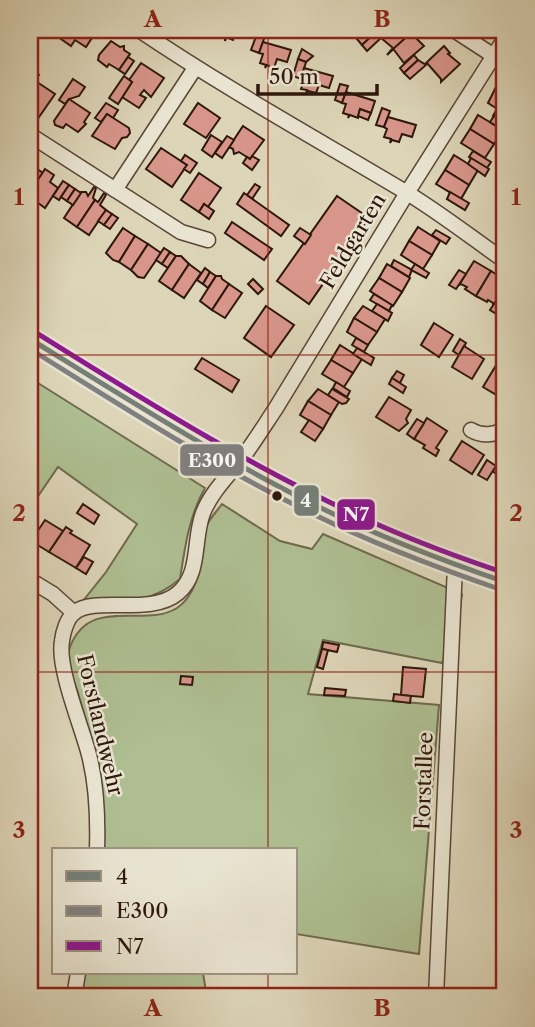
<svg xmlns="http://www.w3.org/2000/svg" width="535" height="1027" font-family="'Libre Caslon Text',serif">
  <style>
    .green { fill: #aebe91; stroke: #6e6a4e; stroke-width: 2 }
    .building { fill: #d8968b; stroke: #2e170b; stroke-width: 2 }
    .lines { fill: none; stroke-linecap: round; stroke-linejoin: round }
    .minor-casing { stroke: #5a4636; stroke-width: 17 }
    .secondary-casing { stroke: #2e170b; stroke-width: 24 }
    .minor { stroke: #e9e4d1; stroke-width: 14 }
    .secondary { stroke: #e9e4d1; stroke-width: 21 }
    .bus-1-casing { stroke: #e9e4d1; stroke-width: 10 }
    .bus-2-casing { stroke: #e9e4d1; stroke-width: 10 }
    .bus-3-casing { stroke: #e9e4d1; stroke-width: 10 }
    .bus-1 { stroke: #757f77; stroke-width: 5 }
    .bus-2 { stroke: #808080; stroke-width: 5 }
    .bus-3 { stroke: #8d188f; stroke-width: 5 }
    .grid { fill: none; stroke: #8f2418; stroke-width: 2; stroke-opacity: 0.55 }
    .bus-dot { fill: #2e170b; stroke: #e9e4d1; stroke-width: 2.5 }
    .labels { text-anchor: middle; stroke-width: 5; stroke-linejoin: round; paint-order: stroke }
    .street-label { font-size: 21px; fill: #2e170b; stroke: #e9e4d1 }
    .line-badge { stroke: #e9e4d1; stroke-width: 2.5 }
    .badge-label { font-size: 19px; text-anchor: middle; font-weight: bold; fill: #fff }
    .neatline { fill: none; stroke: #8f2418; stroke-width: 2.5 }
    .grid-label { font-size: 23px; text-anchor: middle; font-weight: bold; fill: #8f2418 }
  </style>
  <rect width="100%" height="100%" fill="#ddd5b8"/>
  <filter id="stains"><feTurbulence type="fractalNoise" baseFrequency=".00286" numOctaves="4"/><feColorMatrix values="0 0 0 0 .2 0 0 0 0 .09 0 0 0 0 .02 0 0 0 .5 -.17"/></filter>
  <radialGradient id="worn" r=".72"><stop offset=".6" stop-color="#630" stop-opacity="0"/><stop offset="1" stop-color="#630" stop-opacity=".3"/></radialGradient>
  <g class="green">
    <path d="M30,378L205,488C189,516 185,547 180,579C148,606 123,600 83,601L106,572L137,524L58,467L30,508Z"/>
    <path d="M222,504L280,541L312,549L323,534L462,594L458,625L442,663L323,640L308,694L439,705L419,954L296,934V850H99C101,798 94,743 78,693C74,681 65,659 70,647C90,595 143,629 177,608C194,597 201,570 203,552C204,544 203,533 207,525C210,518 217,511 222,504Z"/>
    <polygon points="85,973 203,973 207,997 81,997"/>
  </g>
  <g class="building">
    <polygon points="67,30 97,30 86,47 75,40 71,46 61,39"/>
    <polygon points="221,30 248,30 247,34 236,31 233,40 226,37 225,41 225,37 219,35"/>
    <polygon points="367,30 376,32 362,45 357,39"/>
    <polygon points="388,30 409,30 411,33 387,55 393,48 380,37"/>
    <polygon points="376,32 381,38 367,51 362,45"/>
    <polygon points="411,33 424,46 404,63 394,50 392,50"/>
    <polygon points="257,34 265,36 259,53 251,50"/>
    <polygon points="111,41 120,47 124,46 124,50 130,54 119,70 109,64 107,67 98,60 99,55"/>
    <polygon points="263,42 291,50 287,62 277,59 274,68 267,65 265,68 266,65 260,63 263,54 259,53"/>
    <polygon points="444,46 450,53 448,54 460,64 441,82 441,79 427,63 425,64"/>
    <polygon points="302,49 313,56 306,62 298,59"/>
    <polygon points="414,55 418,60 404,73 400,68"/>
    <polygon points="128,57 134,61 125,74 119,70"/>
    <polygon points="298,59 306,62 301,79 293,76"/>
    <polygon points="418,60 426,65 410,79 404,73"/>
    <polygon points="141,63 164,78 151,97 144,90 140,95 146,98 139,108 122,97 132,82 129,80"/>
    <polygon points="304,68 333,76 329,88 319,85 316,93 308,91 306,94 307,90 301,89 304,80 301,79"/>
    <polygon points="32,69 39,75 30,87 30,72"/>
    <polygon points="124,76 132,82 118,104 109,98"/>
    <polygon points="504,76 505,77 505,96 495,89"/>
    <polygon points="73,79 85,87 79,96 69,99 65,104 59,100"/>
    <polygon points="34,80 55,94 39,117 30,110 30,87"/>
    <polygon points="340,84 348,86 342,103 335,100"/>
    <polygon points="495,89 505,96 505,114 488,103"/>
    <polygon points="346,92 375,101 371,113 360,109 358,118 350,115 348,118 349,115 343,113 346,104 342,103"/>
    <polygon points="69,99 90,113 84,122 86,124 78,132 66,124 63,128 55,125 54,121"/>
    <polygon points="106,103 118,110 113,118 107,114 101,122 95,118"/>
    <polygon points="198,103 220,118 206,138 184,124"/>
    <polygon points="382,108 390,111 384,127 376,125"/>
    <polygon points="360,109 371,113 368,120 358,116"/>
    <polygon points="497,109 505,114 505,123 493,116"/>
    <polygon points="107,114 129,128 130,133 127,137 122,138 115,149 92,136"/>
    <polygon points="478,115 503,130 494,144 470,129"/>
    <polygon points="494,116 505,123 505,132 490,122"/>
    <polygon points="388,117 416,125 412,137 402,134 399,142 392,140 390,143 391,139 384,137 387,129 384,127"/>
    <polygon points="243,126 264,140 250,159 239,152 234,154 233,149 229,147"/>
    <polygon points="470,129 494,144 485,158 461,143"/>
    <polygon points="211,135 222,142 212,157 202,150"/>
    <polygon points="227,136 234,140 222,158 215,153"/>
    <polygon points="161,148 187,165 172,187 146,169"/>
    <polygon points="473,151 491,162 487,168 469,157"/>
    <polygon points="185,155 197,163 190,173 184,169 187,165 181,161"/>
    <polygon points="454,155 478,170 469,185 445,170"/>
    <polygon points="252,156 259,160 252,170 243,163 247,157 250,159"/>
    <polygon points="471,158 489,169 485,176 468,164"/>
    <polygon points="30,164 43,173 30,192"/>
    <polygon points="45,169 54,175 50,182 58,188 45,208 38,203 35,207 30,203 30,192"/>
    <polygon points="445,170 469,185 461,199 436,184"/>
    <polygon points="199,173 221,188 208,207 204,204 199,212 181,200"/>
    <polygon points="63,181 69,185 59,200 53,196"/>
    <polygon points="255,184 260,187 252,199 247,195"/>
    <polygon points="69,185 75,189 67,201 61,197"/>
    <polygon points="94,187 96,188 93,198 95,200 77,227 64,218 81,192 86,192 88,196"/>
    <polygon points="75,189 81,193 73,205 67,201"/>
    <polygon points="450,192 469,203 465,210 447,199"/>
    <polygon points="104,193 106,195 100,205 106,210 89,235 77,227 95,200 98,202"/>
    <polygon points="244,193 289,225 281,236 237,204"/>
    <polygon points="337,196 369,218 309,304 277,281"/>
    <polygon points="204,204 214,211 209,219 199,212"/>
    <polygon points="106,210 112,214 104,225 98,221"/>
    <polygon points="112,214 118,218 110,229 104,225"/>
    <polygon points="232,222 272,249 264,260 225,233"/>
    <polygon points="418,227 440,241 432,255 409,241"/>
    <polygon points="123,228 135,236 119,262 113,260 106,253"/>
    <polygon points="300,228 311,235 305,244 294,236"/>
    <polygon points="436,230 450,238 446,244 432,235"/>
    <polygon points="135,236 148,244 131,270 119,262"/>
    <polygon points="409,241 432,255 423,269 401,255"/>
    <polygon points="148,244 161,253 144,278 138,277 131,270"/>
    <polygon points="164,248 170,252 162,264 156,260"/>
    <polygon points="170,252 176,256 168,268 162,264"/>
    <polygon points="176,256 181,256 189,264 172,290 159,281"/>
    <polygon points="394,260 412,270 409,277 391,266"/>
    <polygon points="474,261 491,271 476,296 465,289 467,287 461,284 459,285"/>
    <polygon points="189,264 201,273 184,298 172,290"/>
    <polygon points="387,264 410,278 402,292 379,278"/>
    <polygon points="415,264 429,273 426,278 411,270"/>
    <polygon points="205,268 210,272 203,284 197,280"/>
    <polygon points="459,270 466,274 456,289 449,285"/>
    <polygon points="491,271 505,280 505,286 493,306 493,303 488,300 487,302 476,296"/>
    <polygon points="210,272 216,276 208,288 203,284"/>
    <polygon points="216,276 221,276 222,279 229,284 212,310 200,301"/>
    <polygon points="379,278 402,292 393,306 370,291"/>
    <polygon points="253,279 263,289 258,294 248,284"/>
    <polygon points="229,284 242,293 225,318 212,310"/>
    <polygon points="374,294 392,305 389,311 370,300"/>
    <polygon points="500,295 505,299 505,302 498,315 490,310"/>
    <polygon points="377,304 392,313 388,321 372,311"/>
    <polygon points="266,306 294,325 271,357 244,338"/>
    <polygon points="363,306 385,319 377,332 354,318"/>
    <polygon points="354,318 377,332 368,345 347,332"/>
    <polygon points="434,323 453,335 439,357 421,345"/>
    <polygon points="356,338 368,345 364,352 352,345"/>
    <polygon points="460,339 466,343 459,355 453,351"/>
    <polygon points="340,345 362,359 353,373 331,360"/>
    <polygon points="464,346 484,359 472,379 452,367"/>
    <polygon points="357,348 374,358 371,365 353,354"/>
    <polygon points="202,358 239,380 232,392 195,369"/>
    <polygon points="331,360 353,373 344,387 322,374"/>
    <polygon points="498,362 505,367 505,388 500,397 483,387"/>
    <polygon points="397,371 404,375 400,383 392,378"/>
    <polygon points="392,378 406,387 403,393 389,384"/>
    <polygon points="336,382 350,391 347,397 333,388"/>
    <polygon points="318,389 339,402 331,415 308,401"/>
    <polygon points="332,389 349,399 346,403 342,404 328,395"/>
    <polygon points="389,397 411,410 406,419 408,423 399,431 376,417"/>
    <polygon points="308,401 331,415 323,429 300,415"/>
    <polygon points="427,418 447,431 436,448 439,450 436,456 423,448 425,445 414,439"/>
    <polygon points="417,419 424,423 414,439 407,434"/>
    <polygon points="309,420 323,429 315,441 301,432"/>
    <polygon points="462,441 484,455 472,474 450,460"/>
    <polygon points="502,455 505,457 505,467 500,476 492,471"/>
    <polygon points="487,460 496,466 487,480 478,475"/>
    <polygon points="83,504 99,515 94,524 77,513"/>
    <polygon points="45,520 63,531 49,552 31,541"/>
    <polygon points="66,527 72,531 70,533 90,545 76,568 49,552"/>
    <polygon points="84,557 93,562 86,574 76,568"/>
    <polygon points="323,642 339,645 337,652 322,649"/>
    <polygon points="322,649 328,650 323,669 317,667"/>
    <polygon points="403,667 426,669 423,697 401,695"/>
    <polygon points="181,676 193,677 192,685 180,684"/>
    <polygon points="325,688 346,690 345,696 324,695"/>
    <polygon points="394,694 411,696 410,703 393,701"/>
  </g>
  <g class="lines">
    <g class="minor-casing">
      <g id="minor">
        <path d="M139,30C225,88 315,138 404,191C439,212 472,238 505,261"/>
        <polyline points="454,30 494,56"/>
        <polyline points="30,135 181,232 208,240"/>
        <polyline points="115,190 195,68"/>
        <path d="M471,430C481,436 495,436 505,428"/>
        <polyline points="30,580 53,594 74,613"/>
        <path d="M97,850C98,818 97,786 89,755C82,727 57,668 62,641C63,632 67,618 75,612C96,596 151,616 178,593C201,574 193,539 203,513C211,493 226,478 240,461C253,444 264,426 276,408L407,193L505,38"/>
        <polyline points="74,997 78,973"/>
        <polyline points="436,997 455,566"/>
      </g>
    </g>
    <g class="secondary-casing">
      <path id="secondary" d="M30,339C184,435 329,528 505,582"/>
    </g>
    <use href="#minor" class="minor"/>
    <use href="#secondary" class="secondary"/>
    <g class="bus-1-casing">
      <path id="bus-1" d="M30,339C124,397 218,457 317,506C377,536 441,560 505,582"/>
    </g>
    <g class="bus-2-casing">
      <path id="bus-2" d="M30,349C123,407 216,467 315,515C376,545 438,568 502,590"/>
    </g>
    <g class="bus-3-casing">
      <path id="bus-3" d="M35,332C147,402 260,473 381,526C422,544 463,559 505,573"/>
    </g>
    <use href="#bus-1" class="bus-1"/>
    <use href="#bus-2" class="bus-2"/>
    <use href="#bus-3" class="bus-3"/>
  </g>
  <path class="grid" d="M268,30V850M30,355H505M30,672H505M268,973V997"/>
  <circle class="bus-dot" cx="277" cy="496" r="6"/>
  <g class="labels">
    <g class="street-label">
      <text transform="translate(353 241) rotate(-59)" y="7">Feldgarten</text>
      <text transform="translate(100 725) rotate(77)" y="7">Forstlandwehr</text>
      <text transform="translate(424 781) rotate(-88)" y="7">Forstallee</text>
    </g>
  </g>
  <g class="line-badge">
    <rect x="179" y="443" width="66" height="34" rx="7" fill="#808080"/>
    <rect x="293" y="484" width="27" height="33" rx="7" fill="#757f77"/>
    <rect x="336" y="498" width="40" height="33" rx="7" fill="#8d188f"/>
  </g>
  <g class="badge-label">
    <text x="212" y="467">E300</text>
    <text x="306" y="507">4</text>
    <text x="356" y="521">N7</text>
  </g>
  <rect width="535" height="1027" fill="none" stroke="#ddd5b8" stroke-width="77"/>
  <rect x="52" y="848" width="245" height="126" fill="#e9e4d1" stroke="#9e9282" stroke-width="2"/>
  <rect x="66" y="871" width="35" height="10" fill="#757f77" stroke="#9e9282" stroke-width="2"/>
  <text x="116" y="884" font-size="21" fill="#2e170b">4</text>
  <rect x="66" y="906" width="35" height="10" fill="#808080" stroke="#9e9282" stroke-width="2"/>
  <text x="116" y="918" font-size="21" fill="#2e170b">E300</text>
  <rect x="66" y="941" width="35" height="10" fill="#8d188f" stroke="#9e9282" stroke-width="2"/>
  <text x="116" y="954" font-size="21" fill="#2e170b">N7</text>
  <path d="M258 84v10h119v-10" fill="none" stroke="#2e170b" stroke-width="3.5"/>
  <text x="269" y="84" font-size="21" fill="#2e170b" stroke="#e9e4d1" stroke-width="5" paint-order="stroke">50 m</text>
  <rect x="38" y="38" width="458" height="950" class="neatline"/>
  <g class="grid-label">
    <text x="153" y="27">A</text>
    <text x="382" y="27">B</text>
    <text x="19" y="205">1</text>
    <text x="516" y="205">1</text>
    <text x="19" y="521">2</text>
    <text x="516" y="521">2</text>
    <text x="19" y="838">3</text>
    <text x="516" y="838">3</text>
    <text x="153" y="1016">A</text>
    <text x="382" y="1016">B</text>
  </g>
  <rect width="100%" height="100%" filter="url(#stains)"/>
  <rect width="100%" height="100%" fill="url(#worn)"/>
</svg>
